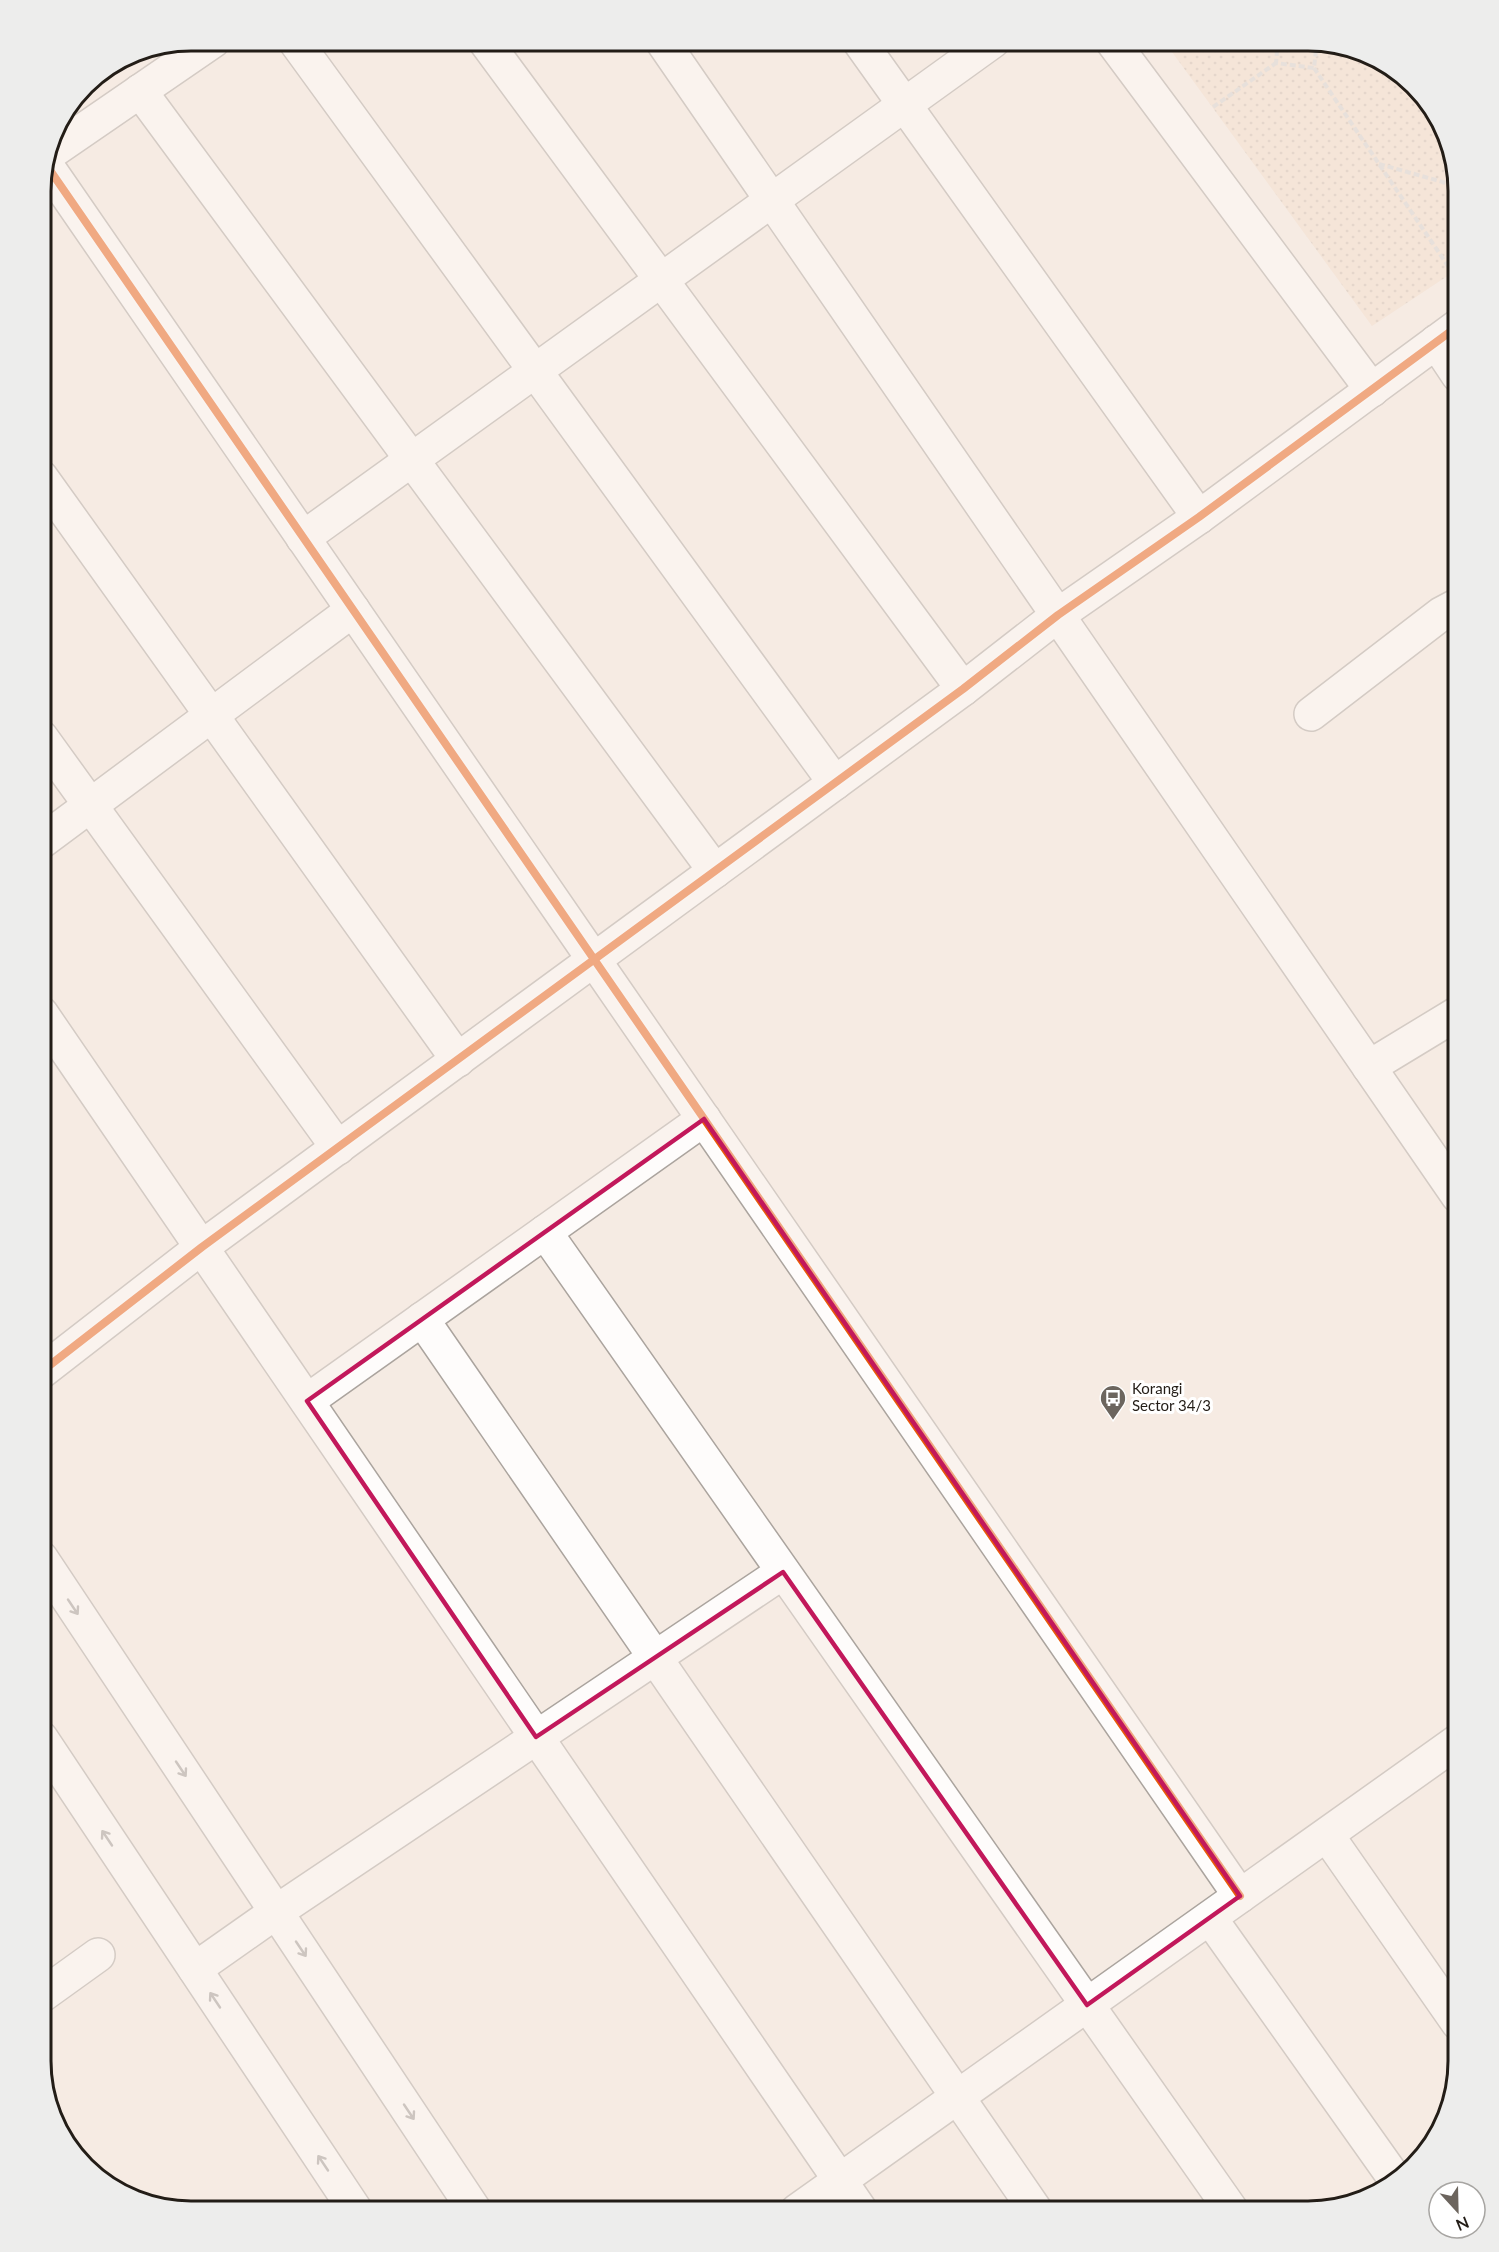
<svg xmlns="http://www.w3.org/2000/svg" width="1499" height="2252" font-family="Lato,sans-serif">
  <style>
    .grass { fill: url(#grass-dots) }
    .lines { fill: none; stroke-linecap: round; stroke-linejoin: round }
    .street-casing { stroke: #aba49e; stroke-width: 36 }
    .secondary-casing { stroke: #aba49e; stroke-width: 36 }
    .path { stroke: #d6d3d0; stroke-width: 4; stroke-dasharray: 6 3; stroke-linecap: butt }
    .street { stroke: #fefcfb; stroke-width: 33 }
    .secondary { stroke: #fefcfb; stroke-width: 33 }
    .cycleway-casing { stroke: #fff; stroke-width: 11 }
    .cycleway { stroke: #e8590c; stroke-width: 8 }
    .oneway { stroke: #9b9894 }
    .marked { fill: none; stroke: #c2185b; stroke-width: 4.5; stroke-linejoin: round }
    .labels { text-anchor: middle; stroke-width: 6; stroke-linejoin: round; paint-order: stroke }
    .poi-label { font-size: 15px; fill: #231d17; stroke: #fff; text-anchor: start }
    .rim { fill: none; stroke: #231d17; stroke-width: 3 }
  </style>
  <defs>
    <pattern id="grass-dots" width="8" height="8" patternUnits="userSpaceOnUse" patternTransform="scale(1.5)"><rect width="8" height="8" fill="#f3ddca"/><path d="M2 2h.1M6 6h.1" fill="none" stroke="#d0bdad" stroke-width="1.8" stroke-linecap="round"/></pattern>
  </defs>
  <rect width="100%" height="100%" fill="#f5ebe3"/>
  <polygon class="grass" points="1164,41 1318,41 1384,61 1439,116 1458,191 1458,269 1372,326"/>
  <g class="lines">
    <g class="street-casing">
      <g id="street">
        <polyline points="295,41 835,783"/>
        <polyline points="485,41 963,689"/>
        <polyline points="662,41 1458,1196"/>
        <polyline points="859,41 1199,517"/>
        <polyline points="1112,41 1372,390"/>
        <polyline points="140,91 715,871"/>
        <polyline points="47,155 213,41"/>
        <polyline points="1436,342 1458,375"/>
        <polyline points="41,477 458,1060"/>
        <polyline points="303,538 993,41"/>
        <polyline points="1311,714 1441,614 1458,605"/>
        <polyline points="41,737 338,1148"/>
        <polyline points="41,842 353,610"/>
        <polyline points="594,960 1240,1896"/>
        <polyline points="41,1013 861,2211"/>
        <polyline points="1369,1067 1458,1013"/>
        <polyline points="545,1232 1232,2211"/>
        <polyline points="422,1319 1036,2211"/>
        <polyline points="307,1401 704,1119"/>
        <polyline points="1327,1835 1458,2023"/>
        <polyline points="1210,1918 1395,2179"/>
        <polyline points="195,1969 276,1912 783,1572"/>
        <polyline points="41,1996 98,1955"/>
        <polyline points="797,2211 1458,1741"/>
      </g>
    </g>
    <g class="secondary-casing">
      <g id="secondary">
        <polyline points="45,163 594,960"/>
        <polyline points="41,1372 202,1247 963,689 1058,615 1199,517 1458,326"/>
        <polyline points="41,1558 475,2211"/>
        <polyline points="41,1738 356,2211"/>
      </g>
    </g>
    <g class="path">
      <polyline points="1278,41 1276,63 1314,68 1317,41"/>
      <polyline points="1314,68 1450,269"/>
      <polyline points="1213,107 1276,63"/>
      <polyline points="1379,164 1457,186"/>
    </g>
    <use href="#street" class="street"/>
    <use href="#secondary" class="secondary"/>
    <g class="cycleway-casing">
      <g id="cycleway">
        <polyline points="45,163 1240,1896"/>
        <polyline points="41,1372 202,1247 963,689 1058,615 1199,517 1458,326"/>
      </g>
    </g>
    <use href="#cycleway" class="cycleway"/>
  </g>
  <defs><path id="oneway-shaft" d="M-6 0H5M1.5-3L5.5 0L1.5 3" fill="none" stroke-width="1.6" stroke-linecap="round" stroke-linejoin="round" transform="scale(1.5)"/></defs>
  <g class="oneway">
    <use href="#oneway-shaft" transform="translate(73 1607) rotate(56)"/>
    <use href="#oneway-shaft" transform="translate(181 1769) rotate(56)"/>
    <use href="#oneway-shaft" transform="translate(107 1838) rotate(-124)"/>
    <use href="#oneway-shaft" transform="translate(301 1949) rotate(56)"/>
    <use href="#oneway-shaft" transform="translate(215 2000) rotate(-124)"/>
    <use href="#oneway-shaft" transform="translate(409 2112) rotate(56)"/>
    <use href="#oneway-shaft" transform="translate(323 2163) rotate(-124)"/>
  </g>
  <path d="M0 0H1499V2252H0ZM704,1119L1240,1896L1087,2005L783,1572L536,1737L307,1401Z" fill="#f5ebe3" fill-opacity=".55" fill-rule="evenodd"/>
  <path class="marked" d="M704,1119L1240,1896L1087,2005L783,1572L536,1737L307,1401Z"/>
  <defs>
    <g id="bus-pin" transform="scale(1.35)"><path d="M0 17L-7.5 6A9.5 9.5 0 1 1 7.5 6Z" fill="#6c655e" stroke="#fff"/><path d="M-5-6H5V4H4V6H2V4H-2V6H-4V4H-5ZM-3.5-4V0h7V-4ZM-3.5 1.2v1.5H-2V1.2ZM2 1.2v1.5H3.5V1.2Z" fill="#fff"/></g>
  </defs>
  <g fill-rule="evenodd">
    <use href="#bus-pin" x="1113" y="1398"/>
  </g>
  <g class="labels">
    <g class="poi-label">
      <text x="1132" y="1394">Korangi<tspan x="1132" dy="17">Sector 34/3</tspan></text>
    </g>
  </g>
  <path d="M0 0H1499V2252H0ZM191 51H1308A140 140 0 0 1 1448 191V2061A140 140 0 0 1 1308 2201H191A140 140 0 0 1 51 2061V191A140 140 0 0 1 191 51Z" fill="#ededec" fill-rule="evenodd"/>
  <path class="rim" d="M191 51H1308A140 140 0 0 1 1448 191V2061A140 140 0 0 1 1308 2201H191A140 140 0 0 1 51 2061V191A140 140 0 0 1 191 51Z"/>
  <g transform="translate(1457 2210) rotate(158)"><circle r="28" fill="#ffffff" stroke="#a7a5a2" stroke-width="1.5"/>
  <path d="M0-4.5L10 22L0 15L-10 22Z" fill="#6c655e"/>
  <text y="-9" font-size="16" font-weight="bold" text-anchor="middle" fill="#231d17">N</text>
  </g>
</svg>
